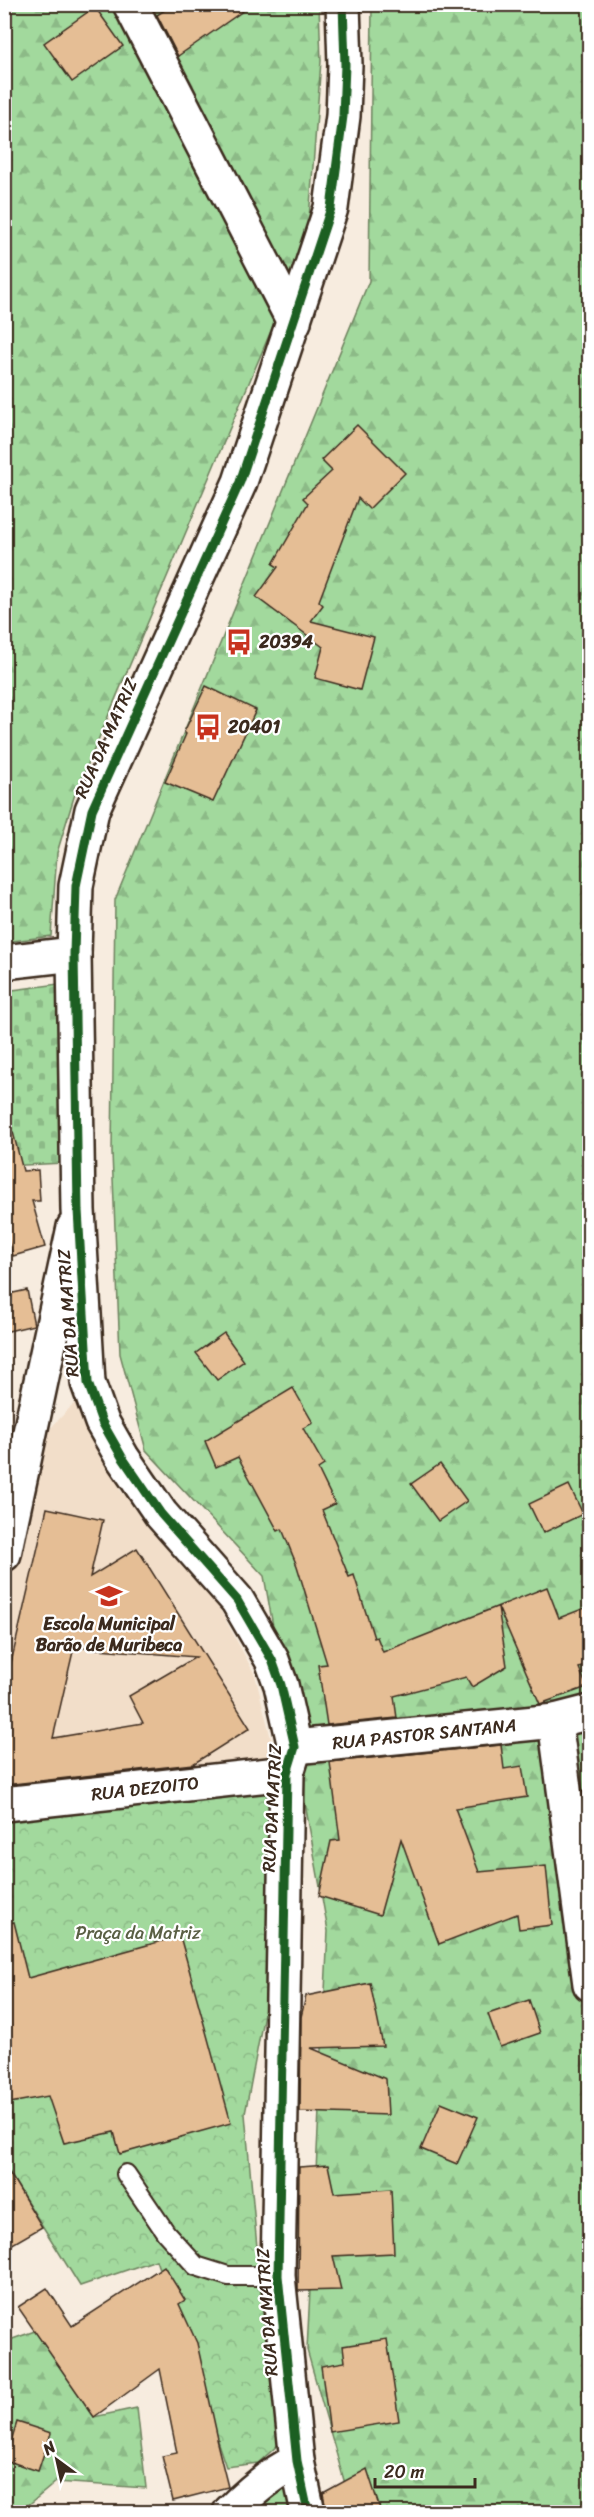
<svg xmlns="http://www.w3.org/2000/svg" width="594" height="2517" font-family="Sriracha,sans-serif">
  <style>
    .built { fill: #f2dec9 }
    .forest { fill: url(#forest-firs); stroke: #6e825e; stroke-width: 1.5 }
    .cemetery { fill: url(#cemetery-stones); stroke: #6e825e; stroke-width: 1.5 }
    .park { fill: url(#park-crowns); stroke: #6e825e; stroke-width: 1.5 }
    .building { fill: #e5be95; stroke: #3b2a1e; stroke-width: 1.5; fill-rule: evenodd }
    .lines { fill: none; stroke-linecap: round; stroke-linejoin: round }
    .lane-casing { stroke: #3b2a1e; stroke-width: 22 }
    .street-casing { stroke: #3b2a1e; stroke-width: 38 }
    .secondary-casing { stroke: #3b2a1e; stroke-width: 38 }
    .lane { stroke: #fff; stroke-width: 18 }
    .street { stroke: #fff; stroke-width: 33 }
    .secondary { stroke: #fff; stroke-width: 33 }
    .cycleway-casing { stroke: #fff; stroke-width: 13 }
    .cycleway { stroke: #1b5e20; stroke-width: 9 }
    .labels { text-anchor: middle; stroke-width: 4.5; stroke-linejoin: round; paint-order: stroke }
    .poi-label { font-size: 18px; font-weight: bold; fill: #3b2a1e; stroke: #fff; text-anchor: start }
    .street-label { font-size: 18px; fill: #3b2a1e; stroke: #fff }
    .park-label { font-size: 18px; fill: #5a5f44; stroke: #fff }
  </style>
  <defs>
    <pattern id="forest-firs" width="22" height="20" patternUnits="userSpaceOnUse" patternTransform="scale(1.5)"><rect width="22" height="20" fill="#a2d99d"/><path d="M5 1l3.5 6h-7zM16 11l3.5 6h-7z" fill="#8cba87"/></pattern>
    <pattern id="cemetery-stones" width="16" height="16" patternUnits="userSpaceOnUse" patternTransform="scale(1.5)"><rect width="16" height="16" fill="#a2d99d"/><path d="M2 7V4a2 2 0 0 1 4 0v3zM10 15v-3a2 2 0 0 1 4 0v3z" fill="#8cba87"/></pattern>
    <pattern id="park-crowns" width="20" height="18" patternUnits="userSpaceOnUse" patternTransform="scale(1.5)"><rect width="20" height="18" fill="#a2d99d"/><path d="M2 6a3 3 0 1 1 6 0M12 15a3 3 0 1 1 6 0" fill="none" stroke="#8cba87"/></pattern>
  </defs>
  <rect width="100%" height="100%" fill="#f7ecdf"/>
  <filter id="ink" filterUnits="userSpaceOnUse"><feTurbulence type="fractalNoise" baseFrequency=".0167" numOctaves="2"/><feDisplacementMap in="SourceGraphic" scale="12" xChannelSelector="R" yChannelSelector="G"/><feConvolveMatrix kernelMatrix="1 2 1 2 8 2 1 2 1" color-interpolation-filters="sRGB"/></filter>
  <g filter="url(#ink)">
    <polygon class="built" points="83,1394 120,1490 208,1587 255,1675 273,1747 270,1770 5,1799 5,1604 44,1435"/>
    <g class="forest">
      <polygon points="4,5 319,5 321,61 308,232 273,326 74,797 57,853 51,936 5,942"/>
      <polygon points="372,5 589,5 589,2512 353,2512 307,2350 328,1931 264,1576 146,1450 120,1354 112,1153 115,900 369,281"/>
      <polygon points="35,2331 94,2417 137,2408 146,2488 56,2482 20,2512 5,2512 4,2342"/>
    </g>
    <polygon class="cemetery" points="66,983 63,1163 5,1166 5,991"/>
    <g class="park">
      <polygon points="266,1790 279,1868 266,2003 245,2114 263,2314 278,2445 258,2463 226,2467 156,2260 80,2286 5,2166 5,1809"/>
      <polygon points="287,2470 296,2512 242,2512"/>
    </g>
    <g class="building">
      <polygon points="174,4 253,4 178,56 157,15"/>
      <polygon points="95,7 123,46 72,82 44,43"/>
      <polygon points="357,425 405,473 369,509 358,498 319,601 323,605 311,621 374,637 360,690 315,678 323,647 256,597 278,567 273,564 308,503 303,498 332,471 321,460"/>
      <polygon points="206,686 256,710 213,802 165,782 186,734 184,732"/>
      <polygon points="13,1132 23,1171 38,1170 40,1201 32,1201 45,1247 13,1256 4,1225 4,1133"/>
      <polygon points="27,1290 34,1325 4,1332 4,1295"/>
      <polygon points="224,1333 244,1361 217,1380 196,1353"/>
      <polygon points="293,1388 313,1423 303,1428 324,1465 318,1469 335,1504 322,1510 349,1577 354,1575 374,1638 377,1637 383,1652 547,1587 559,1618 590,1606 590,1664 579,1668 587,1687 540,1704 498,1607 507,1666 472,1687 466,1677 394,1696 397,1718 327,1725 318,1665 327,1664 297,1566 282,1529 278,1531 238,1457 216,1467 205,1441"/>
      <polygon points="440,1464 467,1501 438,1521 411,1484"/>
      <polygon points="569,1485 583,1514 543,1533 529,1504"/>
      <path d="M47,1508L103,1520L90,1577L137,1548L250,1728L193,1764L4,1785V1693ZM74,1647L196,1657L129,1696L143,1723L53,1738Z"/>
      <polygon points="501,1745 504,1769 522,1766 527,1797 455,1808 479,1872 546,1866 552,1925 519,1929 517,1914 439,1944 401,1839 380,1915 319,1896 331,1841 340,1840 330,1762"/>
      <polygon points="14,1922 28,1978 180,1936 231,2123 120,2154 114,2132 64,2143 48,2096 4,2104 4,1924"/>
      <polygon points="370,1983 383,2046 311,2048 386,2079 388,2115 300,2112 301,2017 306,1996"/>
      <polygon points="529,2000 540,2033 500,2047 488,2014"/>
      <polygon points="441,2102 478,2117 457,2164 421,2149"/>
      <polygon points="4,2164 42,2227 4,2249"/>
      <polygon points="328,2165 334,2193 391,2189 394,2253 333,2256 341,2290 298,2291 299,2167"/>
      <polygon points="164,2266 185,2300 179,2304 197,2343 218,2439 216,2439 228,2487 173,2501 162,2456 177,2453 160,2369 94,2417 18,2307 47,2288 72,2326"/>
      <polygon points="387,2339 399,2421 330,2432 321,2366 345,2362 343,2346"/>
      <polygon points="17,2422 51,2433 38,2471 5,2460"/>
      <polygon points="367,2469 381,2512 326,2512 323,2493"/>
    </g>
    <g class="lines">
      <g class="lane-casing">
        <polyline id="lane" points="126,2174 166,2233 196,2266 228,2276 278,2276"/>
      </g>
      <g class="street-casing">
        <g id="street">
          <polyline points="130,4 294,322"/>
          <polyline points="4,962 74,954"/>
          <polyline points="4,1554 74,1227"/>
          <polyline points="555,1721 590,1984"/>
          <path id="s1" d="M295,1747L555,1721L590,1712"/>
          <path id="s2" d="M4,1804L287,1773"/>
          <path d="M230,2512C249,2493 272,2473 297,2461"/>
        </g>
      </g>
      <g class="secondary-casing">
        <polyline id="secondary" points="308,2512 297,2461 278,2276 287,1773 295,1747 281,1685 272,1660 237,1600 161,1514 122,1457 102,1422 88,1383 78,1210 74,954 76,886 92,810 240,482 331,208 343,116 345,65 343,4"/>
      </g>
      <use href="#lane" class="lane"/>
      <use href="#street" class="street"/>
      <use href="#secondary" class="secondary"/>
      <g class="cycleway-casing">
        <polyline id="cycleway" points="308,2512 297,2461 278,2276 287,1773 295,1747 281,1685 272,1660 237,1600 161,1514 122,1457 102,1422 88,1383 78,1210 74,954 76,886 92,810 240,482 331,208 343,116 345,65 343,4"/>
      </g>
      <use href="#cycleway" class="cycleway"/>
    </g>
  </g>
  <defs>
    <g id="bus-bare" transform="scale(2.07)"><path d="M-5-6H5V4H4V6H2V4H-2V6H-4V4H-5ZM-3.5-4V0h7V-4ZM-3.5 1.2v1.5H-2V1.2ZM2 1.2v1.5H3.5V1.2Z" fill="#c8321e" stroke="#fff" stroke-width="2.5" paint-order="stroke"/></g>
    <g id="school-bare" transform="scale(2.07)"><path d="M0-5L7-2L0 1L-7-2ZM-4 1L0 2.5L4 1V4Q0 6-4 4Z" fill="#c8321e" stroke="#fff" stroke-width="2.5" paint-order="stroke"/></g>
  </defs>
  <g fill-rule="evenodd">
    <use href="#bus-bare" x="239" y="642"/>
    <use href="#bus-bare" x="208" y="727"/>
    <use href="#school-bare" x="109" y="1596"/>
  </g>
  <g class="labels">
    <g class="poi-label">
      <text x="259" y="648">20394</text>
      <text x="228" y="733">20401</text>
      <text x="109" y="1630" text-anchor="middle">Escola Municipal<tspan x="109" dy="21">Barão de Muribeca</tspan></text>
    </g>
    <g class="street-label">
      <text transform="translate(106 738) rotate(-66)" y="6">RUA DA MATRIZ</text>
      <text transform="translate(68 1313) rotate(-94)" y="6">RUA DA MATRIZ</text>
      <text dy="6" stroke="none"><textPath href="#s1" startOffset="130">RUA PASTOR SANTANA</textPath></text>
      <text dy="6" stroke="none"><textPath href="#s2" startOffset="142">RUA DEZOITO</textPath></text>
      <text transform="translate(272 1808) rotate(-87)" y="6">RUA DA MATRIZ</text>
      <text transform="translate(267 2312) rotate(-94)" y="6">RUA DA MATRIZ</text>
    </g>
    <g class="park-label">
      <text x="138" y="1939">Praça da Matriz</text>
    </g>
  </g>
  <rect width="594" height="2517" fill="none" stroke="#fff" stroke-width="24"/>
  <rect x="12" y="12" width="570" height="2493" fill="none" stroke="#3b2a1e" stroke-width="2" filter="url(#ink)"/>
  <g transform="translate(57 2460) rotate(327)" stroke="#ffffff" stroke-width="4.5" paint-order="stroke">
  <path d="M0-4.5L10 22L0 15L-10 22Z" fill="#3b2a1e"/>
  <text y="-9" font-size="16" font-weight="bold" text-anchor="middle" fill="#3b2a1e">N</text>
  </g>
  <path d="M375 2478v9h100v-9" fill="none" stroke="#3b2a1e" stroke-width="3"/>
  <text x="384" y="2478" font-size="18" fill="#3b2a1e" stroke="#ffffff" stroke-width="4.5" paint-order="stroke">20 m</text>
</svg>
